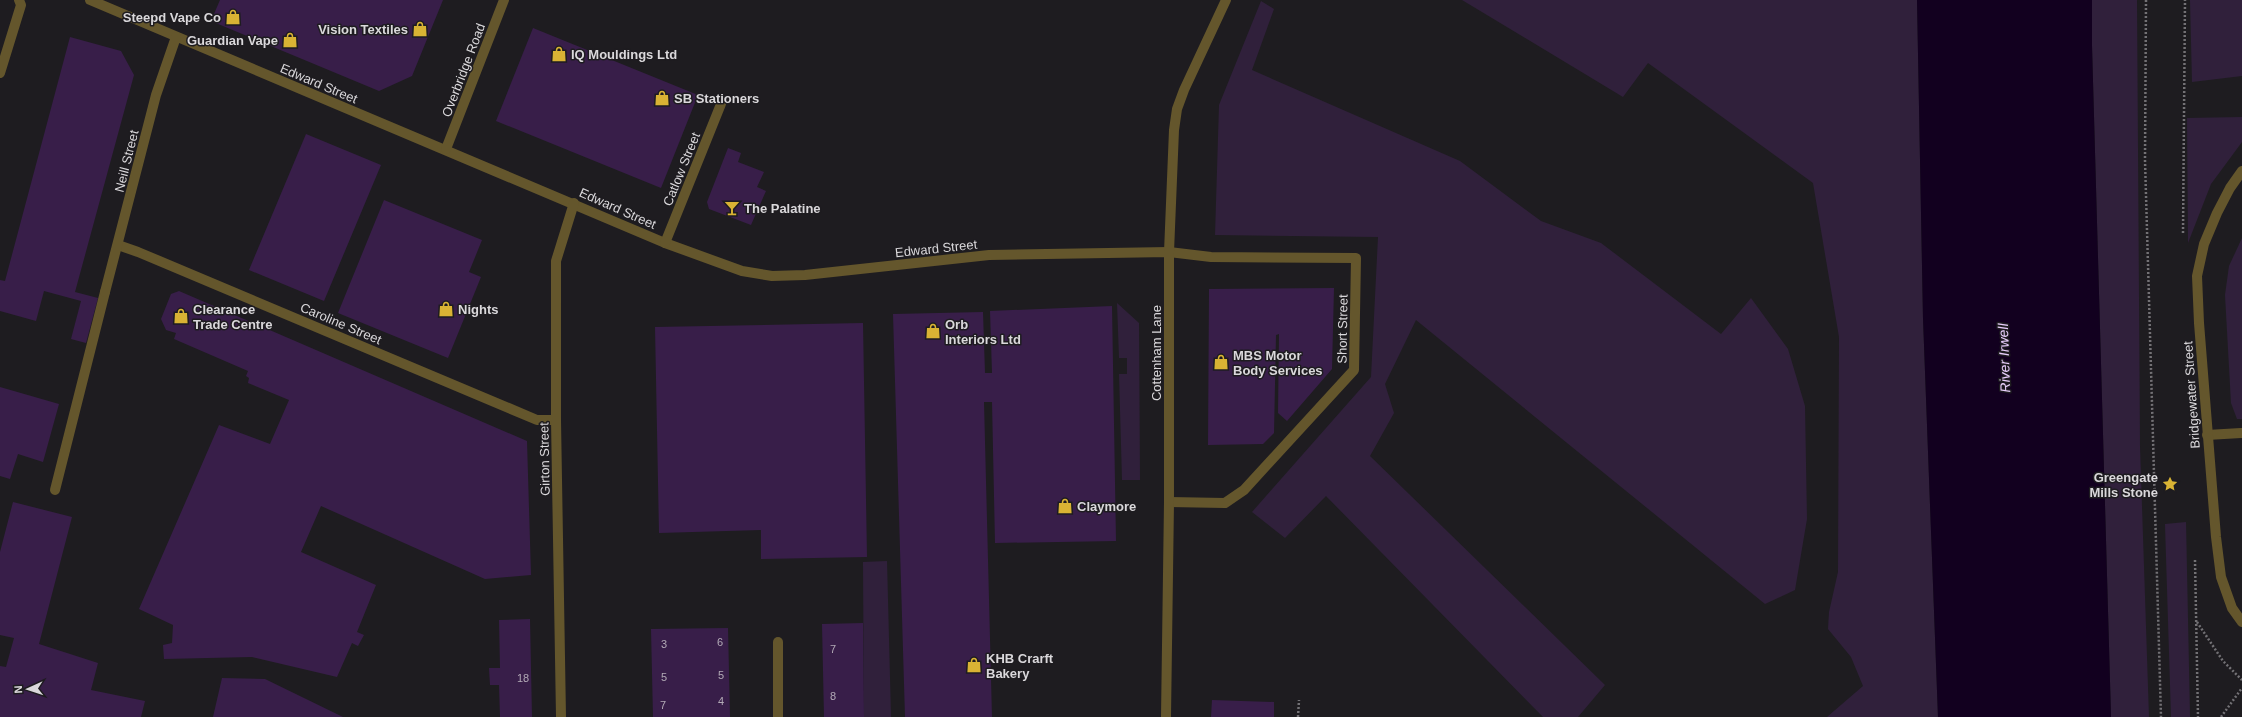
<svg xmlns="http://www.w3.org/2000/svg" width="2242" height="717" font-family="Helvetica,sans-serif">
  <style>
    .green { fill: #30203b }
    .water { fill: #12001f }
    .building { fill: #381e49 }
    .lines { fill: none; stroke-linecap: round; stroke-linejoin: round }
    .path { stroke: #737175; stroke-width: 2.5; stroke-dasharray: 2 2; stroke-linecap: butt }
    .lane { stroke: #64562c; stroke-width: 10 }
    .street { stroke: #64562c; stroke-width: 10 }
    .labels { text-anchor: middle; stroke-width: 3; stroke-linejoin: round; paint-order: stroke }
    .number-label { font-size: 11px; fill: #b2aab6 }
    .poi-label { font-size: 13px; font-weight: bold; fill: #dad8db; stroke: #1e1c20; text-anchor: start }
    .street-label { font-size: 13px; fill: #dad8db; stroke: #1e1c20 }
    .water-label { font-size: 14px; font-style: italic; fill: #e8cefb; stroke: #1e1c20 }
  </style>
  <rect width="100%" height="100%" fill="#1e1c20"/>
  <g class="green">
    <polygon points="1462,0 1917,0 1923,318 1938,717 1827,717 1863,686 1851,657 1828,629 1829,612 1838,572 1839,337 1813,183 1648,63 1623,97"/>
    <polygon points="2092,0 2137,0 2140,446 2149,717 2111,717 2092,46"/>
    <polygon points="2190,0 2242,0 2242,76 2192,82"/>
    <polygon points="1261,1 1274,9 1252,70 1460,161 1541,221 1601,243 1721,334 1751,298 1788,349 1805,406 1807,519 1795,590 1765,604 1416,320 1385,384 1394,413 1370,456 1605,685 1578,717 1543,717 1326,496 1285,538 1252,512 1371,377 1378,237 1215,235 1219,105"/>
    <polygon points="2242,117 2242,142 2211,184 2188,243 2187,118"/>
    <polygon points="2242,238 2242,419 2237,419 2231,403 2225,295 2229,266"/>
    <polygon points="1117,303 1139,323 1140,480 1122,480 1119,374 1127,374 1127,358 1119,358"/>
    <polygon points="2186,522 2190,717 2171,717 2165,524"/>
    <polygon points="887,561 891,717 864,717 863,562"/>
  </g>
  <polygon class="water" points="1917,0 2092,0 2092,46 2111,717 1938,717 1923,318"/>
  <g class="building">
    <polygon points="220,0 443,0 412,76 379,91 211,21"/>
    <polygon points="533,28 698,95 661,188 496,121"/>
    <polygon points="70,37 121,51 134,75 75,292 98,298 86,343 71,339 81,301 44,291 36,321 0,311 0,280 5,281"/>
    <polygon points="306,134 381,165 324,301 249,270"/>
    <polygon points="728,148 741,153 738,162 764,172 757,187 766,191 751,225 709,209 707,202"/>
    <polygon points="384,200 482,240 469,272 481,277 448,358 338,313"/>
    <polygon points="1334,288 1332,369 1287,421 1278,413 1279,334 1276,335 1274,433 1263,444 1208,445 1209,289"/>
    <polygon points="179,291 527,441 531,575 485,579 321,506 301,552 376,585 357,632 364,635 358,646 352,643 337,677 252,657 164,659 163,645 172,643 173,625 139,609 219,425 270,444 289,400 248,383 249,378 246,376 248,371 174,339 176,333 166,330 161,319 171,294"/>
    <polygon points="1112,306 1116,541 995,543 992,402 984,402 992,717 905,717 893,314 983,312 985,373 992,373 990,311"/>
    <polygon points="863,323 867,557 761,559 761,530 659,533 655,327"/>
    <polygon points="0,387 59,404 43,462 18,454 10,479 0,476"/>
    <polygon points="13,502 72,517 39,644 98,663 91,690 145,701 141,717 0,717 0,666 6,667 14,638 0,635 0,552"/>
    <polygon points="530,619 532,717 500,717 499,685 490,685 489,668 500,668 499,620"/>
    <polygon points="863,623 864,717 824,717 822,624"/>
    <polygon points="728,628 730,717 653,717 651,629"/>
    <polygon points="222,678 265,679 343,717 213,717"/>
    <polygon points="1212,700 1274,702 1274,717 1211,717"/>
  </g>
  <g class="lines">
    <g class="path">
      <polyline points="2146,0 2145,160 2161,717"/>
      <polyline points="2183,233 2185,0"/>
      <polyline points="2195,560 2198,717"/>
      <polyline points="2197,622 2223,661 2242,680"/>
      <polyline points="1298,717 1299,700"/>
      <polyline points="2221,717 2242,688"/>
    </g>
    <g class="lane">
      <polyline points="0,73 21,5 19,0"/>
      <polyline points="2207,435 2241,433"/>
      <polyline points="55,490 105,292"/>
    </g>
    <g class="street">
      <polyline points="90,0 665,243 742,271 772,276 805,275 989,255 1169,252 1211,257 1356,258 1354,370 1244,490 1225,503 1169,502"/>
      <polyline points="446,149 504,0"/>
      <polyline points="2242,171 2230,188 2217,213 2204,244 2197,276 2199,323 2216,537 2221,577 2232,608 2242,622"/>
      <polyline points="665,243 721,104"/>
      <polyline points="118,245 138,252 537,420 556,420"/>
      <polyline points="105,292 156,95 176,37"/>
      <polyline points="778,642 778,717"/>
      <polyline points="561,717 556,420 556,261 574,203"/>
      <polyline points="1166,717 1169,502 1169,252 1174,130 1177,109 1184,90 1226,0"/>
    </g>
  </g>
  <defs>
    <g id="shop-bare" transform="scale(1.2)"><path d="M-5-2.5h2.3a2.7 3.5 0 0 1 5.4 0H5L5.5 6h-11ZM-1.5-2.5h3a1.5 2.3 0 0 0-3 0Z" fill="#d9b334" stroke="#1e1c20" stroke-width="2.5" paint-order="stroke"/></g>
    <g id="bar-bare" transform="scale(1.2)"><path d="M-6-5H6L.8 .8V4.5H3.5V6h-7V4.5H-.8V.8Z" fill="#d9b334" stroke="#1e1c20" stroke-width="2.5" paint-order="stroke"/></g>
    <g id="sight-bare" transform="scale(1.2)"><path d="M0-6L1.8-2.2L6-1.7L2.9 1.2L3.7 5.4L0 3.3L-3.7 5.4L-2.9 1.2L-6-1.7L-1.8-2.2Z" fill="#d9b334" stroke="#1e1c20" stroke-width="2.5" paint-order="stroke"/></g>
  </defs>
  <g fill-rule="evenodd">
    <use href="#shop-bare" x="233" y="17"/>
    <use href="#shop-bare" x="420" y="29"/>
    <use href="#shop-bare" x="290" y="40"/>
    <use href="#shop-bare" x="559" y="54"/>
    <use href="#shop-bare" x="662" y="98"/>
    <use href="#bar-bare" x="732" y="208"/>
    <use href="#shop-bare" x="446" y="309"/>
    <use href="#shop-bare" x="181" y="316"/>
    <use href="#shop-bare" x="933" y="331"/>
    <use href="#shop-bare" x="1221" y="362"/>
    <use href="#sight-bare" x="2170" y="484"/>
    <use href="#shop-bare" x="1065" y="506"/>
    <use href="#shop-bare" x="974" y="665"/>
  </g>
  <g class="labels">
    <g class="number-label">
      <text x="720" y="646">6</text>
      <text x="664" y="648">3</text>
      <text x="833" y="653">7</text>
      <text x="721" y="679">5</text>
      <text x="664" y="681">5</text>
      <text x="523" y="682">18</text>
      <text x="833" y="700">8</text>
      <text x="721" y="705">4</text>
      <text x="663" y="709">7</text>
    </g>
    <g class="poi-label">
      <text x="221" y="22" text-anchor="end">Steepd Vape Co</text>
      <text x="408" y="34" text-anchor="end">Vision Textiles</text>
      <text x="278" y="45" text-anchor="end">Guardian Vape</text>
      <text x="571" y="59">IQ Mouldings Ltd</text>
      <text x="674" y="103">SB Stationers</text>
      <text x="744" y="213">The Palatine</text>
      <text x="193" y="314">Clearance<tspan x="193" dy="15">Trade Centre</tspan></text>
      <text x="458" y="314">Nights</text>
      <text x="945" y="329">Orb<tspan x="945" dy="15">Interiors Ltd</tspan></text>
      <text x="1233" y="360">MBS Motor<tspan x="1233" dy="15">Body Services</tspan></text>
      <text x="2158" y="482" text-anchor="end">Greengate<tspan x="2158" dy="15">Mills Stone</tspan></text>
      <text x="1077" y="511">Claymore</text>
      <text x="986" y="663">KHB Crarft<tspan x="986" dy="15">Bakery</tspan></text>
    </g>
    <g class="street-label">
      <text transform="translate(463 70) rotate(-69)" y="5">Overbridge Road</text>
      <text transform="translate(319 83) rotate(23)" y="5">Edward Street</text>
      <text transform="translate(126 161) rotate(-76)" y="5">Neill Street</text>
      <text transform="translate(681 169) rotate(-68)" y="5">Catlow Street</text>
      <text transform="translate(618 208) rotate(24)" y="5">Edward Street</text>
      <text transform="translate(936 248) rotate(-6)" y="5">Edward Street</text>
      <text transform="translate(341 323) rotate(23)" y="5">Caroline Street</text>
      <text transform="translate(1342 329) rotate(-89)" y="5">Short Street</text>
      <text transform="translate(1156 353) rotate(-90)" y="5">Cottenham Lane</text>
      <text transform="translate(2191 395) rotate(-94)" y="5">Bridgewater Street</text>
      <text transform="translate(544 459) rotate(-91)" y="5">Girton Street</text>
    </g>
    <g class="water-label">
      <text transform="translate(2004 358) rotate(-92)" y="5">River Irwell</text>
    </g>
  </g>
  <g transform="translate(28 689) rotate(267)" stroke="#1e1c20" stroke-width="3" paint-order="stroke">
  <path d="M0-3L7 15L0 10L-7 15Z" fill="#dad8db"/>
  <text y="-6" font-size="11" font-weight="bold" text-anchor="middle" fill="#dad8db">N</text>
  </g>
</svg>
